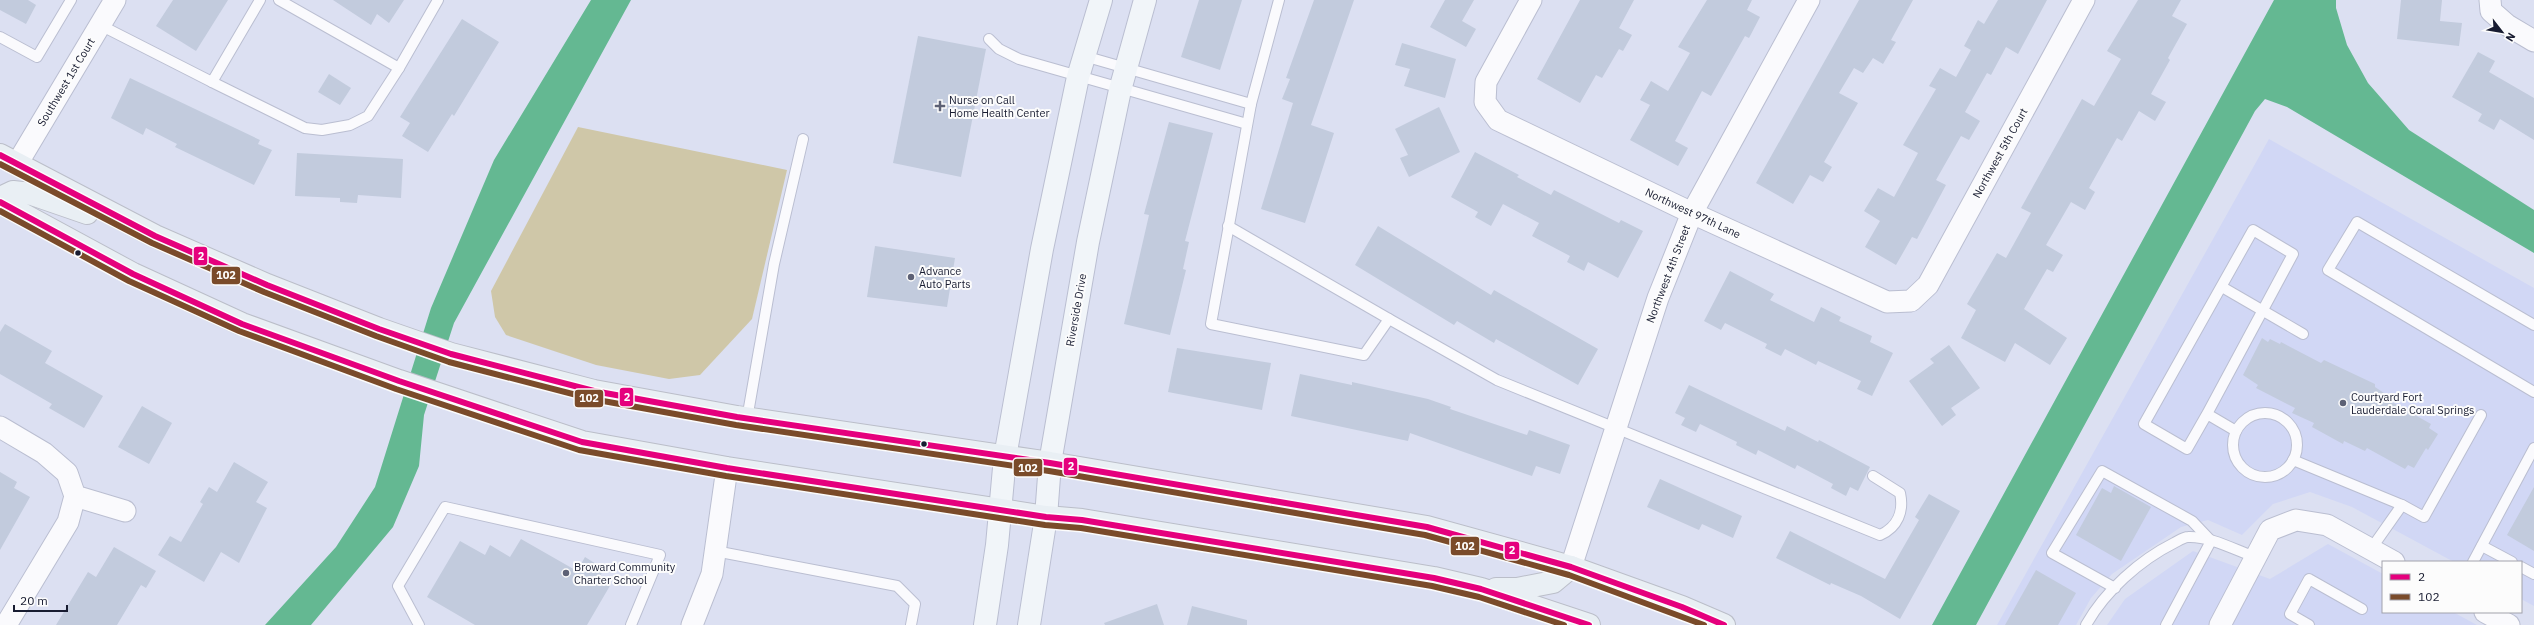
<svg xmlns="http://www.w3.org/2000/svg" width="2534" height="625" font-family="'IBM Plex Sans',sans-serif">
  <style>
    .built { fill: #d1d7f5 }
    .green { fill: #cfc7a8 }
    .water { fill: #64b892 }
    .building { fill: #c2cbdd }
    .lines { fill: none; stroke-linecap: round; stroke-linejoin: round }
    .lane-casing { stroke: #babed1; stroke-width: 12 }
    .street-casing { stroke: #babed1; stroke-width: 23 }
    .secondary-casing { stroke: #babed1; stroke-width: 24 }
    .primary-casing { stroke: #bbbec9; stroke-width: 24 }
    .lane { stroke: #fafafd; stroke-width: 10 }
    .street { stroke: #fafafd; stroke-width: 21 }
    .secondary { stroke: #f1f5f9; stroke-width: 22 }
    .primary { stroke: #e9eff4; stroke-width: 22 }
    .bus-1-casing { stroke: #fcfcfc; stroke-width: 9 }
    .bus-2-casing { stroke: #fcfcfc; stroke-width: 9 }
    .bus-1 { stroke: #e5007d; stroke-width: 6 }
    .bus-2 { stroke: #7a4b2a; stroke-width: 6 }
    .poi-dot { fill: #5d6175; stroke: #fcfcfc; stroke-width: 1.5 }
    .bus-dot { fill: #181c31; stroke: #fcfcfc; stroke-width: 1.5 }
    .labels { text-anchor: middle; stroke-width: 4; stroke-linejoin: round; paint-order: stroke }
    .street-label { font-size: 11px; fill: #181c31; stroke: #fcfcfc }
    .poi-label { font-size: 11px; fill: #181c31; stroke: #fcfcfc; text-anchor: start }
    .line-badge { stroke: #fcfcfc; stroke-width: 1.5 }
    .badge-label { font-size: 11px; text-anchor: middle; font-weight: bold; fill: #fff }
  </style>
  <rect width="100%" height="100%" fill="#dce0f2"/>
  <g class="built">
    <polygon points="2269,139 2534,288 2534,606 2521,599 2521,562 2454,562 2352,507 2310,492 2273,504 2242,535 2208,520 2181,527 2112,574 2091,598 2076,625 1997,625"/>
    <polygon points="2328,544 2383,574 2383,612 2453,612 2477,625 2107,625 2125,599 2193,551 2270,579"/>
  </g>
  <polygon class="green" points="578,127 787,170 752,319 700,375 669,379 596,365 506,335 495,317 491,291"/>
  <g class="water">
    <polygon points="591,0 631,0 454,323 424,415 419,466 393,527 311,625 265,625 336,547 375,487 431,308 494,160"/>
    <polygon points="2274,0 2336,0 2336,8 2347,45 2368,83 2409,130 2534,210 2534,253 2287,107 2265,99 2255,111 1976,625 1932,625"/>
  </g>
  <g class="building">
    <polygon points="0,0 28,0 36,5 26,24 0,10"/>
    <polygon points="173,0 228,0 196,51 156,26"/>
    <polygon points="333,0 404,0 389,23 377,14 371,25"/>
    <polygon points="1199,0 1242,0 1220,70 1181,57"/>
    <polygon points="1314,0 1354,0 1311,125 1334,133 1305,223 1261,209 1293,103 1282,99 1290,79 1286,78"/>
    <polygon points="1445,0 1474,0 1462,21 1476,29 1466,47 1430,27"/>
    <polygon points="1580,0 1634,0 1619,28 1632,35 1623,51 1619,49 1602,78 1596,75 1580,103 1537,79"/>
    <polygon points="1707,0 1752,0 1747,10 1760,17 1749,38 1745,36 1711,96 1702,91 1675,141 1688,148 1678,166 1630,140 1650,105 1640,100 1651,81 1668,91 1690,53 1678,47"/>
    <polygon points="1859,0 1913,0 1891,40 1896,42 1883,64 1873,58 1863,73 1854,68 1839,93 1858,103 1824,162 1832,167 1823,182 1810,175 1793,204 1756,183"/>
    <polygon points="1998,0 2047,0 2018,54 2006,47 1991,75 1987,73 1965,112 1980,121 1969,140 1961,136 1936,180 1946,185 1917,239 1912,237 1896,265 1865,247 1880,221 1864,211 1878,188 1894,197 1918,153 1903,145 1936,89 1929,86 1940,68 1956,77 1971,50 1964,46 1978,20 1984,24"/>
    <polygon points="2138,0 2181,0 2172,16 2187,24 2168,58 2170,60 2151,94 2166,102 2155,121 2139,111 2122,141 2117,138 2089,188 2095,192 2085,210 2071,202 2046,245 2063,255 2053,272 2047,269 2024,309 2067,338 2050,365 2015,343 2005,362 1961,338 1976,310 1967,304 1997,253 2006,258 2031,213 2021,208 2082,99 2094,106 2121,59 2107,51"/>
    <polygon points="2401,0 2442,0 2440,21 2462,23 2459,46 2397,39"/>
    <polygon points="462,19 499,42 454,116 452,114 428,152 402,136 410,123 400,117"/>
    <polygon points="918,36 986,49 961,177 893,163"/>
    <polygon points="1402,43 1456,59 1445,98 1404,86 1410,69 1395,65"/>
    <polygon points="2478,52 2495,61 2489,72 2534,98 2534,140 2500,119 2494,130 2478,121 2482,114 2452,97"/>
    <polygon points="329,74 351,88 340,105 318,92"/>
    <polygon points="130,78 260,140 258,144 272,150 254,185 175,147 177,144 146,128 143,135 111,118"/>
    <polygon points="1439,107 1460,152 1409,177 1400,158 1408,155 1395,129"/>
    <polygon points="1169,122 1213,133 1185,241 1189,242 1183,269 1186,270 1170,335 1124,324 1149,215 1144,214"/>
    <polygon points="1475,152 1519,175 1517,177 1551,195 1554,190 1619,223 1621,220 1643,231 1618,278 1588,262 1584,271 1567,262 1570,256 1532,236 1539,223 1503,204 1491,226 1475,217 1478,212 1451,197"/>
    <polygon points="297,153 403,159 401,198 358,195 357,203 340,202 340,198 295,196"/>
    <polygon points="1378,226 1491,295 1494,290 1598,349 1578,385 1496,339 1494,343 1457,321 1454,325 1355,265"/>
    <polygon points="875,246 955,258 947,307 867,297"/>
    <polygon points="1730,271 1774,294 1770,300 1814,322 1821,307 1841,317 1839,321 1872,336 1870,342 1893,353 1872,396 1857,389 1861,381 1818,361 1816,365 1785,349 1781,356 1765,348 1767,344 1725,323 1721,330 1704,321"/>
    <polygon points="5,324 52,351 45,363 103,396 84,428 49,408 52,404 0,374 0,332"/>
    <polygon points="2262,338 2268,342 2270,339 2280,344 2281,342 2321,363 2324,360 2375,384 2375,387 2393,399 2392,402 2431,424 2429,428 2438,434 2428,450 2426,448 2414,468 2408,465 2405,469 2367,448 2365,451 2344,441 2343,444 2312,427 2314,423 2292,413 2295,408 2256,388 2258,385 2243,375"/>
    <polygon points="1949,345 1980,388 1951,408 1956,415 1942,426 1909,381 1934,363 1930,359"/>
    <polygon points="1177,348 1271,363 1262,410 1168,392"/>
    <polygon points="1300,374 1352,385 1352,382 1428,399 1451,407 1450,409 1527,435 1529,430 1570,445 1560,474 1536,466 1532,476 1410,433 1408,441 1291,416"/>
    <polygon points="1689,385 1785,431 1787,426 1818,442 1819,440 1870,467 1858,491 1850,487 1846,496 1831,488 1833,484 1797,465 1795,469 1758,450 1756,455 1736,445 1737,442 1700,424 1696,432 1681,425 1685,418 1675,413"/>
    <polygon points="142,406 172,423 149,464 118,447"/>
    <polygon points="234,462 268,482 256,502 267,508 239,563 221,552 204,582 158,555 170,536 181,542 203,504 200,502 209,487 217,492"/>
    <polygon points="0,472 17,482 14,488 30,497 0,550"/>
    <polygon points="1660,479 1742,516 1733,538 1702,524 1699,530 1647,507"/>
    <polygon points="2114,486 2151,507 2121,561 2076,535 2102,488 2111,493"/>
    <polygon points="2534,487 2534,551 2507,535"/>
    <polygon points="1929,494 1960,511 1900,619 1861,596 1831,583 1830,585 1776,558 1790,531 1885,579 1919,520 1915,517"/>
    <polygon points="521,539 577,571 585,557 604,569 599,578 611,584 587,625 475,625 427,597 460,541 485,555 490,545 510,557"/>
    <polygon points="114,547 156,571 146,588 141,585 117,625 56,625 88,572 96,577"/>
    <polygon points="2036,570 2076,593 2058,625 2005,625"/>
    <polygon points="1157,604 1164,625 1105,625 1104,623"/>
    <polygon points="1192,606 1247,620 1247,625 1187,625"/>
  </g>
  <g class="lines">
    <g class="lane-casing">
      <g id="lane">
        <polyline points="260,0 212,82 305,128 322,130 350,125 368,116 399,68 438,0"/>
        <polyline points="279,0 399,68"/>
        <path d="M1279,0L1251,104L1211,324L1364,355L1389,319L1497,380L1880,535C1898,527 1904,511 1900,493L1873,476"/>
        <polyline points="100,25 212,82"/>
        <polyline points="0,37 37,57 71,0"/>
        <polyline points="989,39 999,49 1019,59 1247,124"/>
        <polyline points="1084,56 1251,104"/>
        <polyline points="1228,226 1389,319"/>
        <polyline points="2222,287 2303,334"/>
        <polyline points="2534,325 2357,222 2328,270 2534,392"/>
        <circle cx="2265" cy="445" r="32"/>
        <polyline points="2207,414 2293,254 2253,230 2144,424 2187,449 2207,414 2236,431"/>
        <polyline points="747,419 774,264 803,139"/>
        <polyline points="2293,460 2402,505"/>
        <polyline points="2482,546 2512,562"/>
        <polyline points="2371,549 2402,505 2424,517 2481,415"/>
        <polyline points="715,551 897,586 915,604 911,625"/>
        <polyline points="2473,562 2534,448"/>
        <polyline points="2521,567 2534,574"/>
        <polyline points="2115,588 2052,553 2102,471 2192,521 2211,541 2166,625"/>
        <polyline points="419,625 398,586 445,507 660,555 631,625"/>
        <path d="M2086,625C2105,591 2140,560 2174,543C2178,541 2184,537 2188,537C2210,536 2235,550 2255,557"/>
        <polyline points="2309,625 2290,614 2309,579 2362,609"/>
      </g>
    </g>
    <g class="street-casing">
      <g id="street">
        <polyline points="1531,0 1486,82 1485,102 1498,120 1692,213 1887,302 1911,301 1928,285 2084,0"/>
        <polyline points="2490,0 2491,11 2507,25 2534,41"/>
        <polyline points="17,164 115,0"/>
        <polyline points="0,427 44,453 67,473 75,496 125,511"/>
        <polyline points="1571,567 1658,298 1692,213 1809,0"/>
        <polyline points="2485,612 2509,625"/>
        <polyline points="6,625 68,522 75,496"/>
        <polyline points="692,625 712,574 727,468"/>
        <polyline points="2220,625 2270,530 2296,520 2327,525 2394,562"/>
      </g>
    </g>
    <g class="secondary-casing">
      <g id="secondary">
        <polyline points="985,625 997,545 1005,457 1042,249 1078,77 1101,0"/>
        <polyline points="1029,625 1046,517 1050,463 1088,242 1120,90 1145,0"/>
      </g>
    </g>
    <g class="primary-casing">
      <g id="primary">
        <polyline points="0,155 155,236 267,285 379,329 451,354 594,391 737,417 1050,463 1427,527 1571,567 1682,607 1724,625"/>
        <polyline points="0,198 13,192 32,194 87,213"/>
        <polyline points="0,202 133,274 242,324 399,381 582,442 727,468 1046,517 1082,520 1434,578 1481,589 1589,625"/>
        <polyline points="1496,589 1517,589 1553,582 1571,567"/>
      </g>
    </g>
    <use href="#lane" class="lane"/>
    <use href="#street" class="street"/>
    <use href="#secondary" class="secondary"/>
    <use href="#primary" class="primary"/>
    <g class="bus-1-casing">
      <g id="bus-1">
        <polyline points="0,155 155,236 267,285 379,329 451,354 594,391 737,417 1050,463 1427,527 1571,567 1682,607 1724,625"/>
        <polyline points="0,202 133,274 242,324 399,381 582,442 727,468 1046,517 1082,520 1434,578 1481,589 1589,625"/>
      </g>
    </g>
    <g class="bus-2-casing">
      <g id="bus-2">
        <polyline points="0,164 152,243 264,292 376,336 449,362 592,399 736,425 1049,471 1425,535 1569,575 1704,625"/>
        <polyline points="0,211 129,281 239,331 396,389 579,450 726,476 1045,525 1081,528 1432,586 1479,597 1564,625"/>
      </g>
    </g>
    <use href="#bus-1" class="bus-1"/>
    <use href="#bus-2" class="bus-2"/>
  </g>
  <g class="poi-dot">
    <path d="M938 100h4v4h4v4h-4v4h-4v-4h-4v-4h4z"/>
    <circle cx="911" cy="277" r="4"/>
    <circle cx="2343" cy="403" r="4"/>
    <circle cx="566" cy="573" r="4"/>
  </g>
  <g class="bus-dot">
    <circle cx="78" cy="253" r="3.5"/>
    <circle cx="924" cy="444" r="3.5"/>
  </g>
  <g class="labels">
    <g class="street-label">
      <text transform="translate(66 82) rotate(-59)" y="4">Southwest 1st Court</text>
      <text transform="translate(2000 153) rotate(-61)" y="4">Northwest 5th Court</text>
      <text transform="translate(1693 213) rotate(25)" y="4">Northwest 97th Lane</text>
      <text transform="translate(1668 274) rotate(-69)" y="4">Northwest 4th Street</text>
      <text transform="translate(1076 310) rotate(-80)" y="4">Riverside Drive</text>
    </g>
    <g class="poi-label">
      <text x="949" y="104">Nurse on Call<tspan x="949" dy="13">Home Health Center</tspan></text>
      <text x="919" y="275">Advance<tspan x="919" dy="13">Auto Parts</tspan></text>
      <text x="2351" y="401">Courtyard Fort<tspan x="2351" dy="13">Lauderdale Coral Springs</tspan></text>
      <text x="574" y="571">Broward Community<tspan x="574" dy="13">Charter School</tspan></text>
    </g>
  </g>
  <g class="line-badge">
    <rect x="193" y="246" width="15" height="20" rx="4" fill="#e5007d"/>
    <rect x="211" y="266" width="30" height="19" rx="4" fill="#7a4b2a"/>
    <rect x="619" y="387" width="15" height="20" rx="4" fill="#e5007d"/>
    <rect x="574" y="389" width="30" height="19" rx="4" fill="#7a4b2a"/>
    <rect x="1063" y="457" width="15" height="19" rx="4" fill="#e5007d"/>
    <rect x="1013" y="458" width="30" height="19" rx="4" fill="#7a4b2a"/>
    <rect x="1450" y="536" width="30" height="20" rx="4" fill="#7a4b2a"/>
    <rect x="1504" y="541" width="16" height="19" rx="4" fill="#e5007d"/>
  </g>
  <g class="badge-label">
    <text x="201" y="260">2</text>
    <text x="226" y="279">102</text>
    <text x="627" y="401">2</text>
    <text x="589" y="402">102</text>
    <text x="1071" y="470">2</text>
    <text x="1028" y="472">102</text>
    <text x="1465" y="550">102</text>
    <text x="1512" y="554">2</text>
  </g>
  <rect x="2382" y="561" width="140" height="52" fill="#fcfcfc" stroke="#a1a2ab"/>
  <rect x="2390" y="574" width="20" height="6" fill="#e5007d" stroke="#a1a2ab"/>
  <text x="2418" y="581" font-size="12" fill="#181c31">2</text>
  <rect x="2390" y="594" width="20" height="6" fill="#7a4b2a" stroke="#a1a2ab"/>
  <text x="2418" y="601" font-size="12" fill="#181c31">102</text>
  <g transform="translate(2502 32) rotate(121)" stroke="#fcfcfc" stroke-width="3" paint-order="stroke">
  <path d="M0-3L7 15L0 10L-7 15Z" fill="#181c31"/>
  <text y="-6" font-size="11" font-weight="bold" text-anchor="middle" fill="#181c31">N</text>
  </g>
  <path d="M14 605v6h53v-6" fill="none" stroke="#181c31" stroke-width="2"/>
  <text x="20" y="605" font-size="12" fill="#181c31" stroke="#fcfcfc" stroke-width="3" paint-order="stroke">20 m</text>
</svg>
